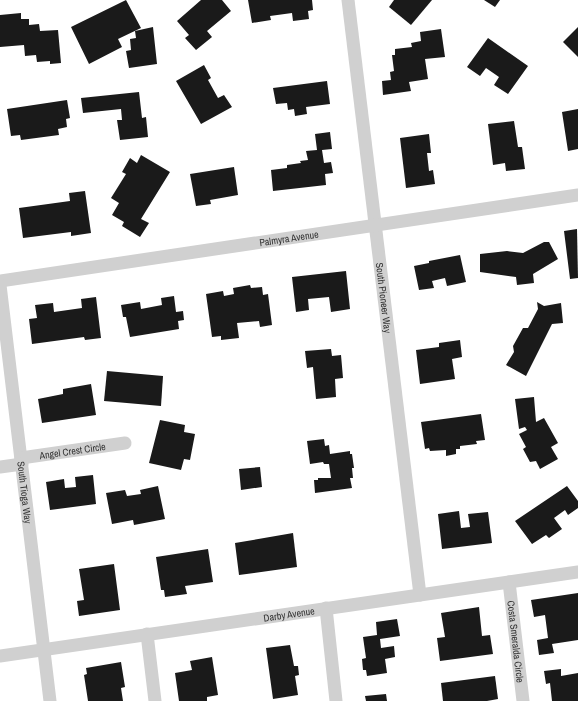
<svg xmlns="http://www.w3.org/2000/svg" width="578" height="701" font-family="'Archivo Narrow',sans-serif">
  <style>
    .building { fill: #1a1a1a }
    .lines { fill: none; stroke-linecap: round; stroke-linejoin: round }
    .street { stroke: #d0d0d0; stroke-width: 13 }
    .labels { text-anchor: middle; stroke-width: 4; stroke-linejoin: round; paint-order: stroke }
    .street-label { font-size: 10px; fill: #333; stroke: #fff }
  </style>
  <rect width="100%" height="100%" fill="#fff"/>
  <g class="building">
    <polygon points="126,0 141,28 118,39 122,47 89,64 71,27"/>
    <polygon points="201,0 222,0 231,11 207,31 212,37 196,50 185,38 189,35 177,21"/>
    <polygon points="248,0 312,0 313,10 308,11 309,19 293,21 292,13 270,16 271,20 252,23"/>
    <polygon points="394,0 432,0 411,25 389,7"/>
    <polygon points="484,0 500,0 495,7"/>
    <polygon points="21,13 21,19 29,19 29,25 39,24 40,31 58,30 61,63 50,64 50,61 37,62 36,55 25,56 24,45 0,47 0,15"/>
    <polygon points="153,27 157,64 129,68 126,51 131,50 130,39 136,38 135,31"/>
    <polygon points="578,27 578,57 563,42"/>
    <polygon points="441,29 445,57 425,59 428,79 409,82 411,91 383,95 382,81 391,80 390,72 394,71 392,55 395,55 395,49 412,47 411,43 421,41 420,32"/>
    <polygon points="488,38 528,66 508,94 494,85 499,77 486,68 480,76 467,67"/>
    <polygon points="204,65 211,78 208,80 218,98 224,95 232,107 201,124 176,81"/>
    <polygon points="327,81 330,104 306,107 307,114 295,116 294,109 288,110 287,103 276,104 273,88"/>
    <polygon points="139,92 142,118 146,117 148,137 120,140 117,120 122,120 121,109 83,113 81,98"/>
    <polygon points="67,100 70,118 66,119 67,127 58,129 59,135 21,140 20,135 11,136 7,109"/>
    <polygon points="578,109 578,149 568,151 562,112"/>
    <polygon points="514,121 518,147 522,147 525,169 506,171 505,163 493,165 488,124"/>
    <polygon points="330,132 332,149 322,150 324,163 331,162 333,173 325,174 326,185 273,191 271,170 287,168 287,165 301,163 300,161 308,160 306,151 317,150 315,134"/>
    <polygon points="429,134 431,153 427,153 429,171 433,170 435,184 406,188 400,138"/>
    <polygon points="141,155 170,172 141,219 149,223 140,237 122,226 124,222 112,215 119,203 111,198 126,174 122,172 130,158 137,163"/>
    <polygon points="234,167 238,195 210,200 211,204 196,206 190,174"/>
    <polygon points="85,191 91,233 71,236 71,232 23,238 19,208 70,201 69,193"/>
    <polygon points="577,229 578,278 570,279 564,231"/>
    <polygon points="544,242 549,242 558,259 533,274 534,283 517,285 516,277 480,272 480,254 507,251 523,253"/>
    <polygon points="460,255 466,282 447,286 445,278 432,281 434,288 419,290 414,266 429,263 429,261"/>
    <polygon points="346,271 350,309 331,312 329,297 308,299 309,310 296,312 292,277"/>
    <polygon points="250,285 251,288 262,287 263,295 268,294 272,325 260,327 259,321 237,323 239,338 221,340 221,336 212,337 206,294 223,291 224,296 234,294 233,288"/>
    <polygon points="174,296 176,312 183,311 184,320 178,321 179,329 130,337 126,317 123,317 121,305 140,302 141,309 162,305 161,298"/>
    <polygon points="96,297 101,338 85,340 84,337 32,344 29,319 37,318 35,305 53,303 54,312 82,308 81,299"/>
    <polygon points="537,302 544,306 561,303 563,323 552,324 526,376 506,365 514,352 513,346 523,328 528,328 538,309"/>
    <polygon points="460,340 462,357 452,359 455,379 420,384 416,350 439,347 439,343"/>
    <polygon points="331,349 332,356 341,355 343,378 335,379 336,397 316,399 313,367 307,368 305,351"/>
    <polygon points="107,371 163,376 161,406 104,401"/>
    <polygon points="91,384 96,415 42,423 38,399 63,394 63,389"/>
    <polygon points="534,397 536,422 544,418 558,443 551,447 558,459 540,469 536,461 530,462 523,449 526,447 519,434 527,430 525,427 519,429 515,399"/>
    <polygon points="481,414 485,440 476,441 477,444 460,446 460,449 456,449 456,454 446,456 446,450 430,451 429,448 425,449 421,422"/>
    <polygon points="160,420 185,425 184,432 195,434 190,460 184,459 181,470 149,463"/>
    <polygon points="324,439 325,446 329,445 330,454 350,451 350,454 352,454 354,468 352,468 353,478 350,478 352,488 315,493 314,480 318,480 318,478 331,478 329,464 324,464 323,462 310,464 307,441"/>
    <polygon points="260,467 262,487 241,490 239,469"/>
    <polygon points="93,475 96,504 50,510 46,482 64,479 65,488 76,487 75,477"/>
    <polygon points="158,486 165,519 134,525 133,520 112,524 106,493 125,490 127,496 141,494 140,490"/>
    <polygon points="567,486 578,501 578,508 568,515 565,510 554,518 562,529 549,538 546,535 532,544 515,521"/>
    <polygon points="459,511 461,528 470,527 468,514 488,512 492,543 442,549 438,514"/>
    <polygon points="293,533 297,567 239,575 235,543"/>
    <polygon points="208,549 213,582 185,586 187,594 165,597 164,590 161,590 156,557"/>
    <polygon points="114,564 120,610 79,616 77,601 84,600 79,569"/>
    <polygon points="578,593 578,640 552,644 554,653 539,655 537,640 548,638 545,615 534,617 531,600"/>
    <polygon points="479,607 482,636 490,635 493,654 440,661 437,638 445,637 441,613"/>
    <polygon points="397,619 400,636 380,639 381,648 394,646 395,657 385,659 387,673 367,676 366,670 363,670 362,659 366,658 363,637 377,635 376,622"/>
    <polygon points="290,645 294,666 298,666 299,675 295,676 298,695 273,699 266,648"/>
    <polygon points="212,657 218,695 207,697 207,701 179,701 175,673 192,670 190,661"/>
    <polygon points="121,662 125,687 121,688 123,701 88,701 84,675 87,674 86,668"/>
    <polygon points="561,669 561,676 578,673 578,701 552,701 550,683 546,684 544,671"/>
    <polygon points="495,676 498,699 487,701 443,701 441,683"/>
    <polygon points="386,694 387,701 366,701 365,696"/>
  </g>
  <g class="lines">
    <g class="street">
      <path id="s1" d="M348,0L420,595"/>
      <path id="s2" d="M0,281L578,195"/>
      <path id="s3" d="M0,285L50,701"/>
      <path id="s4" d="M21,458L125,443"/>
      <polyline points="0,467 22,464"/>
      <path id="s5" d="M509,582L523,701"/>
      <polyline points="326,608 336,701"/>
      <polyline points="147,634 155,701"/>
      <path id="s6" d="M0,656L578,572"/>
    </g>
  </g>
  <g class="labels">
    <g class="street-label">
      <text dy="4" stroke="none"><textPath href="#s2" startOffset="292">Palmyra Avenue</textPath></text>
      <text dy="4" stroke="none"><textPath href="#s1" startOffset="300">South Pioneer Way</textPath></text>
      <text dy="4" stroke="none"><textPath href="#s4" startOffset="52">Angel Crest Circle</textPath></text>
      <text dy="4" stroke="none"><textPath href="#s3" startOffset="209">South Tioga Way</textPath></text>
      <text dy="4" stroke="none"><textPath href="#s6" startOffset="292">Darby Avenue</textPath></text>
      <text dy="4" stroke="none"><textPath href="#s5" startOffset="60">Costa Smeralda Circle</textPath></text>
    </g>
  </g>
</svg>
